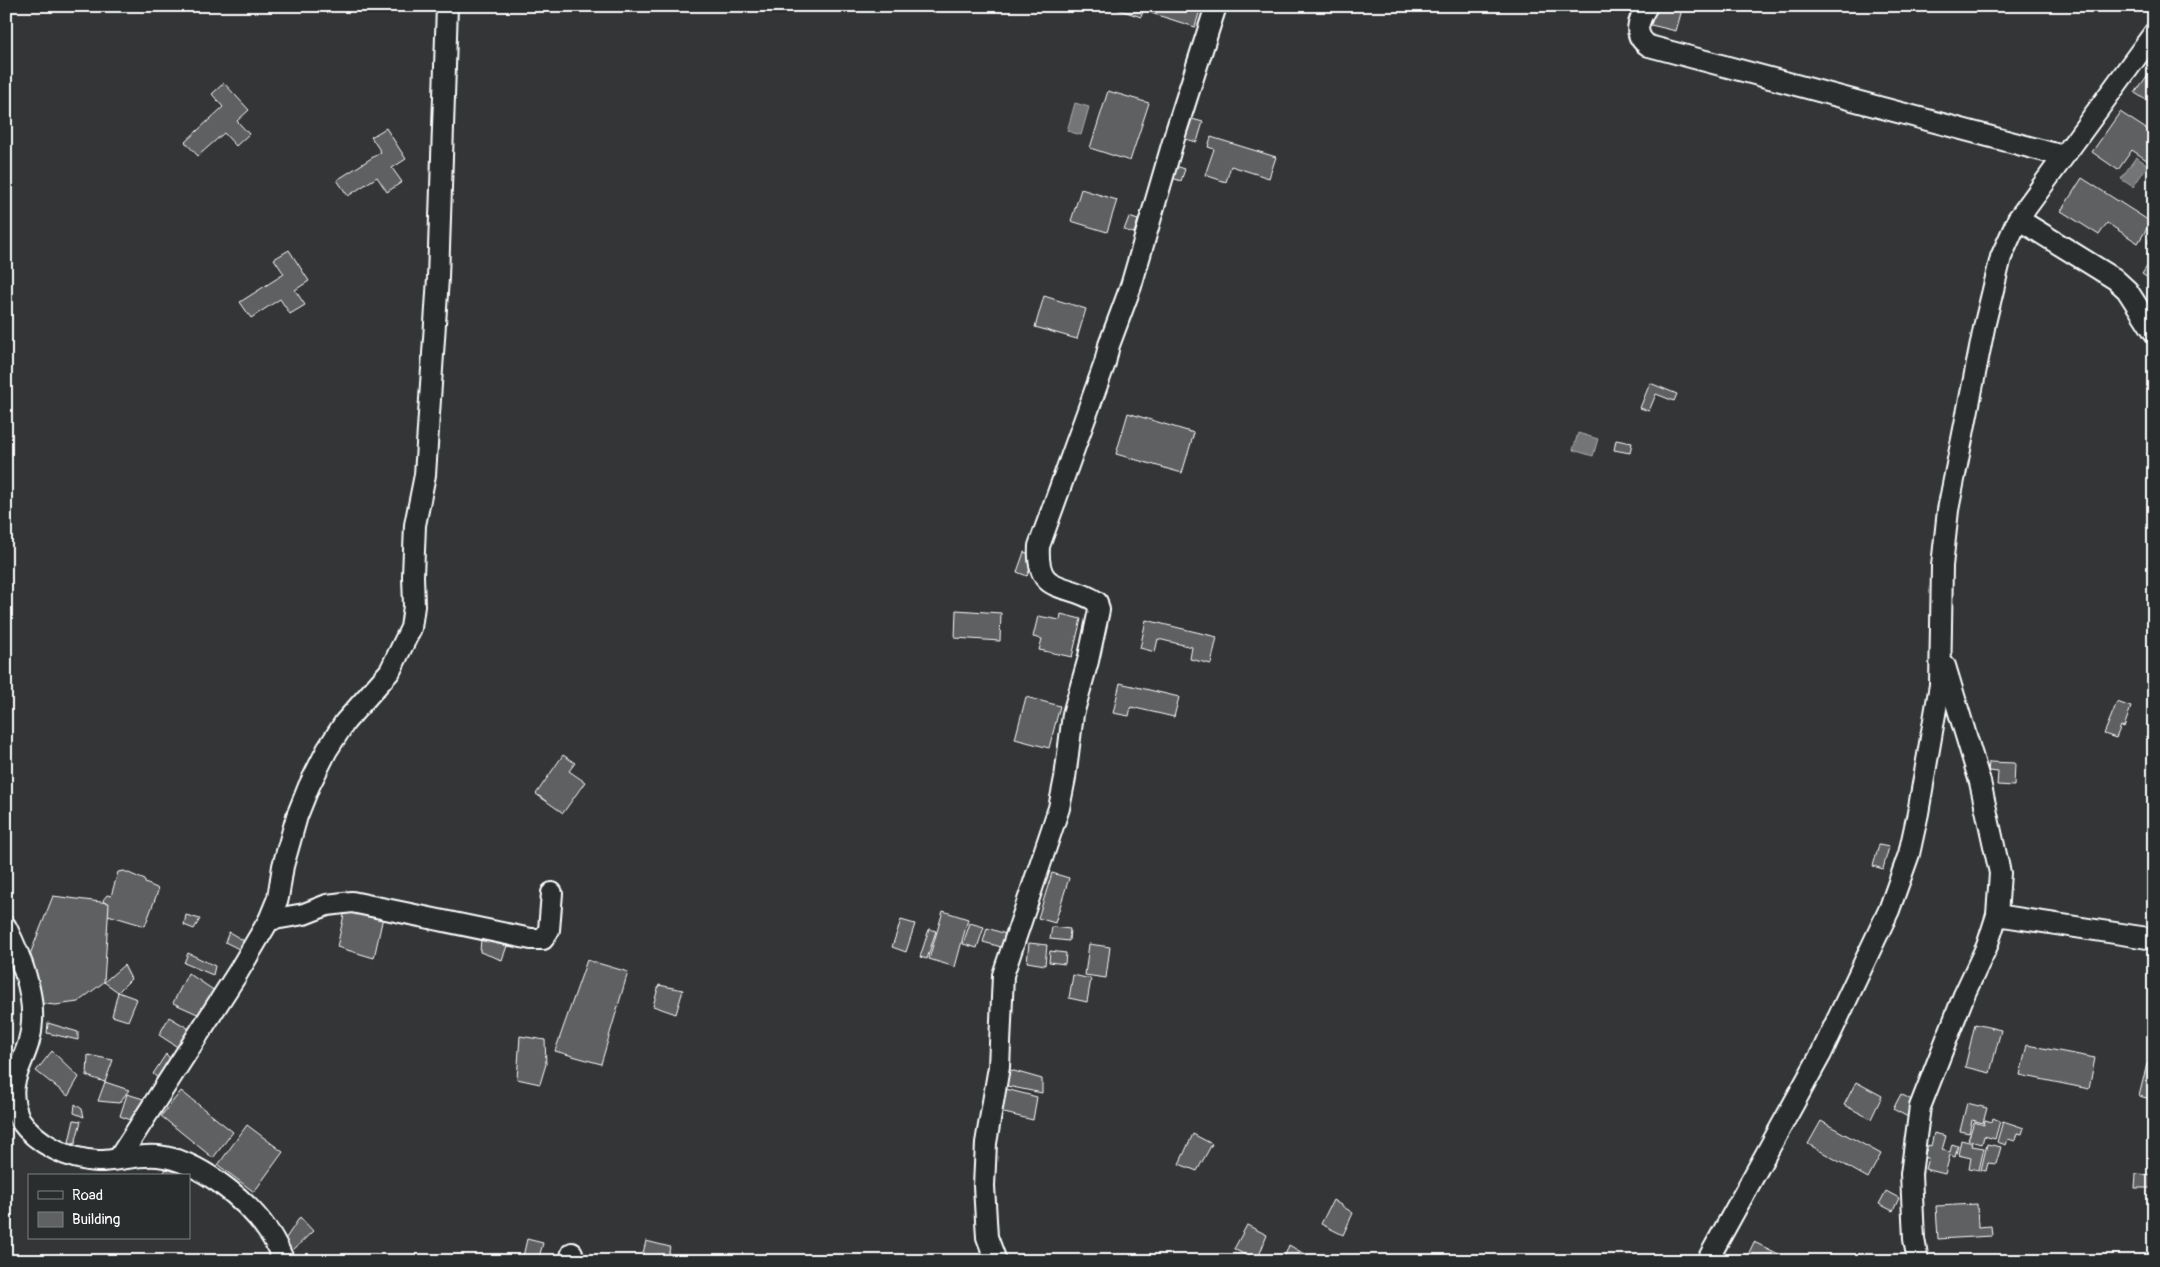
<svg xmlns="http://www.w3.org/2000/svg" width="2160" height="1267" font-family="Pangolin,sans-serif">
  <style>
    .water { fill: #737576; stroke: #abacad }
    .building { fill: #5f6162; stroke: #fff }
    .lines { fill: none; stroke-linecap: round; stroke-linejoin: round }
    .street-casing { stroke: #fff; stroke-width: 24 }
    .street { stroke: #2a2d2e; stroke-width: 20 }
  </style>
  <rect width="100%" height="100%" fill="#333536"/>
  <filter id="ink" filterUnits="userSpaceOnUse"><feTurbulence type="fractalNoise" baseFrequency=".02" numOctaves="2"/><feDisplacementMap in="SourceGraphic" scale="10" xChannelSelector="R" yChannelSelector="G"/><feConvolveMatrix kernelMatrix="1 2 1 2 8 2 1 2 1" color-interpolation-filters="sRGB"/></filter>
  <g filter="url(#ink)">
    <g class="water">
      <polygon points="1075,103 1089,107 1081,135 1067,131"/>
      <polygon points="2136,157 2148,165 2133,187 2121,179"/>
      <polygon points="1578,433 1598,439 1593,456 1573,450"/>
    </g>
    <g class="building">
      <polygon points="1108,6 1148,6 1145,6 1141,17"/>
      <polygon points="1153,6 1201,6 1195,27 1151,13"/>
      <polygon points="1656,6 1683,6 1676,31 1651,25"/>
      <polygon points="2154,66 2154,105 2135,93"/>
      <polygon points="224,83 249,110 237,121 249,134 236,146 224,133 198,156 185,142 223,107 212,94"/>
      <polygon points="1108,91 1149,103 1130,161 1090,148"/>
      <polygon points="2120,112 2154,134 2154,165 2132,150 2118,170 2092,152"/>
      <polygon points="1192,119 1203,122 1197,142 1185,139"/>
      <polygon points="386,128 406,159 392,168 402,182 387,192 377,177 348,196 337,180 381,152 371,137"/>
      <polygon points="1211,137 1276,157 1269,178 1231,166 1226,182 1205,175 1214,149 1208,147"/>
      <polygon points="1176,166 1185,169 1181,181 1172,178"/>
      <polygon points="2082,178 2151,222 2138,243 2107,223 2099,235 2061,211"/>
      <polygon points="1081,189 1117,200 1107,232 1071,221"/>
      <polygon points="1129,217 1138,220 1134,233 1124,230"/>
      <polygon points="2154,232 2154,247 2147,242"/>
      <polygon points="289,250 309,281 295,290 305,305 290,314 280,299 251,318 240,302 284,274 274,259"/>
      <polygon points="2154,256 2154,282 2142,274"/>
      <polygon points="1044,296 1086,309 1077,339 1035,327"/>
      <polygon points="1650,383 1677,394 1674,401 1656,394 1649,411 1640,408"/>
      <polygon points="1128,413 1194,433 1182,473 1116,454"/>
      <polygon points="1616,440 1632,443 1630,453 1614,450"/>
      <polygon points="1024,552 1035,556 1027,576 1017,572"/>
      <polygon points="956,610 1001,613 1000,641 955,638"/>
      <polygon points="1061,614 1081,619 1072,657 1039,650 1042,639 1033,637 1038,616 1060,620"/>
      <polygon points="1146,620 1217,637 1211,664 1190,659 1192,647 1158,639 1155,652 1140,648"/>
      <polygon points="1120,683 1179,697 1174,717 1131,707 1129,716 1113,713"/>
      <polygon points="1026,697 1060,706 1049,748 1015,739"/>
      <polygon points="2117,702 2131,707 2124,727 2121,726 2116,738 2104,734"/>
      <polygon points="563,755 575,763 569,771 585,782 563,813 536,794"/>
      <polygon points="1989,762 2015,763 2014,786 1997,785 1998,772 1988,771"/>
      <polygon points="1879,845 1889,847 1883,869 1873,866"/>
      <polygon points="124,871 145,880 145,883 157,888 158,891 145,926 108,915 103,900 107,895 111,896 118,872"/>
      <polygon points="1052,873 1069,878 1055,923 1038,918"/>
      <polygon points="53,896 109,903 104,982 78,1002 56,1005 33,1003 27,962"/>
      <polygon points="345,910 383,917 374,958 337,947"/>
      <polygon points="943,911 968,919 955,967 929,959"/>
      <polygon points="186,915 200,919 194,929 184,925"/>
      <polygon points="901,920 915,924 906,952 892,947"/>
      <polygon points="970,923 984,927 977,948 963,944"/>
      <polygon points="1052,927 1070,929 1069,941 1050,939"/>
      <polygon points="987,928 1009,935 1005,948 983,942"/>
      <polygon points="929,929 936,931 927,959 920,957"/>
      <polygon points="229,932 246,942 241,950 225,942"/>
      <polygon points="481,939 507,946 502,960 480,952"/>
      <polygon points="1029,943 1047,945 1045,965 1027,962"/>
      <polygon points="1089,944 1110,947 1106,978 1085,975"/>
      <polygon points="1050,951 1066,953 1065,964 1049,962"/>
      <polygon points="188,953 215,966 213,975 184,963"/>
      <polygon points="587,960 628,972 601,1064 555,1051"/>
      <polygon points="124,965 131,979 118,992 104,982"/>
      <polygon points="188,973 218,993 204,1017 173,1003"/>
      <polygon points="1073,975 1091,979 1087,1002 1069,998"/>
      <polygon points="659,985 683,990 676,1014 653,1006"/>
      <polygon points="118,992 137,999 128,1021 112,1016"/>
      <polygon points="169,1017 193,1031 179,1048 159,1035"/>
      <polygon points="48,1023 78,1032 78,1040 47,1033"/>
      <polygon points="1975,1024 2001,1030 1990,1073 1965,1067"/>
      <polygon points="520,1036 545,1040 546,1064 540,1084 517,1079"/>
      <polygon points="2027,1045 2095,1058 2089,1089 2020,1075"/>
      <polygon points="52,1051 79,1077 68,1096 36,1071"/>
      <polygon points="166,1054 176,1065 163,1082 153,1074"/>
      <polygon points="88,1055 113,1060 105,1082 87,1076"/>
      <polygon points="2147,1064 2154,1066 2154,1100 2139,1096"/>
      <polygon points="1007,1069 1042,1079 1042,1093 1007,1086"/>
      <polygon points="105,1082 129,1090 119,1103 98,1101"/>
      <polygon points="1856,1082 1882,1096 1871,1119 1844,1105"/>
      <polygon points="1006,1089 1037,1097 1033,1120 1000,1112"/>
      <polygon points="181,1091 233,1132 213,1158 161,1116"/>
      <polygon points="127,1094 150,1101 136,1122 120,1116"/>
      <polygon points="1901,1094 1915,1102 1908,1117 1893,1109"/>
      <polygon points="1967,1103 1987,1108 1983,1123 1972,1120 1969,1133 1960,1131"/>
      <polygon points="75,1104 82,1109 84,1117 74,1113"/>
      <polygon points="1993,1118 2000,1121 1995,1139 1984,1136 1982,1144 1968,1140 1974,1122 1984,1125 1985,1120 1992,1122"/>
      <polygon points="74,1120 81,1121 75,1144 69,1142"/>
      <polygon points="1821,1121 1881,1154 1868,1178 1808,1144"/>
      <polygon points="2003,1121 2024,1128 2022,1134 2017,1133 2015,1141 2008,1139 2006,1145 1997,1142"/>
      <polygon points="247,1125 283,1152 254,1192 218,1165"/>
      <polygon points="1934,1133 1946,1136 1942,1150 1950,1152 1952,1144 1958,1146 1955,1157 1950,1155 1945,1174 1925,1169 1928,1158 1924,1157 1928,1145 1931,1146"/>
      <polygon points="1193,1134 1212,1144 1197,1171 1179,1164"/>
      <polygon points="1961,1140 1973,1143 1972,1146 1984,1148 1979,1170 1969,1168 1971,1158 1958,1155"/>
      <polygon points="1987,1144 2001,1147 1996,1164 1988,1163 1986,1171 1981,1170"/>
      <polygon points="168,1165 183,1176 162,1176"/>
      <polygon points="2136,1174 2154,1175 2154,1188 2135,1188"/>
      <polygon points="1886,1191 1899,1198 1893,1211 1879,1204"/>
      <polygon points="1333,1200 1353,1213 1343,1235 1321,1224"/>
      <polygon points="1977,1204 1978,1227 1991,1226 1992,1236 1938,1239 1936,1206"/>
      <polygon points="300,1217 313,1231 291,1252 282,1244"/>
      <polygon points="1247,1225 1267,1235 1257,1261 1234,1249"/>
      <polygon points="527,1239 543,1243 538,1261 522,1261"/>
      <polygon points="646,1241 670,1247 667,1261 641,1261"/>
      <polygon points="1754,1242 1793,1261 1745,1261"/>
      <polygon points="1289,1245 1311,1258 1309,1261 1283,1261"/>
      <polygon points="587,1255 609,1261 586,1261"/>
      <polygon points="490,1256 512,1261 486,1261"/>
    </g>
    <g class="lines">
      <g class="street-casing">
        <g id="street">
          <path d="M1647,6C1638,21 1632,35 1649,46L2063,156"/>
          <polyline points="2018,219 2115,279 2127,290 2154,332"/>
          <polyline points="1997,915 2154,939"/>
          <polyline points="269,920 304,914 327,905 352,902 531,939 543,939 549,930 552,893"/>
          <path d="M6,927C20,955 34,989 32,1021C31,1062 0,1078 20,1120C37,1144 69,1160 98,1161C118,1161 138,1154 158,1156C198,1160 246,1199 268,1231C275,1240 279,1251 284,1261"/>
          <polyline points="119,1158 237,974 269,920 278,898 283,866 297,816 309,786 327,750 345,722 390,671 411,628 414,606 413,576 415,525 425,475 438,278 447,6"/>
          <polyline points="570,1261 572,1253"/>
          <path d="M996,1261L987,1237L984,1186L986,1143L999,1067L1003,975L1059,808L1065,778L1073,714L1088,661L1099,610L1097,602C1066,581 1036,597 1039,546L1105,363L1109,345L1131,286L1177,128L1216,6"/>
          <polyline points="1707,1261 1821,1054 1889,910 1909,854 1918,813 1940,685 1942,566 1948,510 1985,323 2001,257 2018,219 2154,33"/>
          <polyline points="1918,1261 1914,1239 1911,1174 1920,1107 1964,995 1987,946 1997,915 2000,873 1980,782 1945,666"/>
        </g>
      </g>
      <use href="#street" class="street"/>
    </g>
  </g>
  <rect width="2160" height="1267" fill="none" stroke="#2a2d2e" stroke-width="25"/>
  <rect x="12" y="12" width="2135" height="1242" fill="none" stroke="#fff" stroke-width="2" filter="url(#ink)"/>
  <rect x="28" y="1174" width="162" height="65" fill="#2a2d2e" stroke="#7f8182"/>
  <rect x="38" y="1191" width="25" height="8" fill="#2a2d2e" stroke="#7f8182"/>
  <text x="72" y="1200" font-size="15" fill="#ffffff">Road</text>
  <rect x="38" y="1212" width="25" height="15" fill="#5f6162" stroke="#7f8182"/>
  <text x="72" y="1224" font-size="15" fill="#ffffff">Building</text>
</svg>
